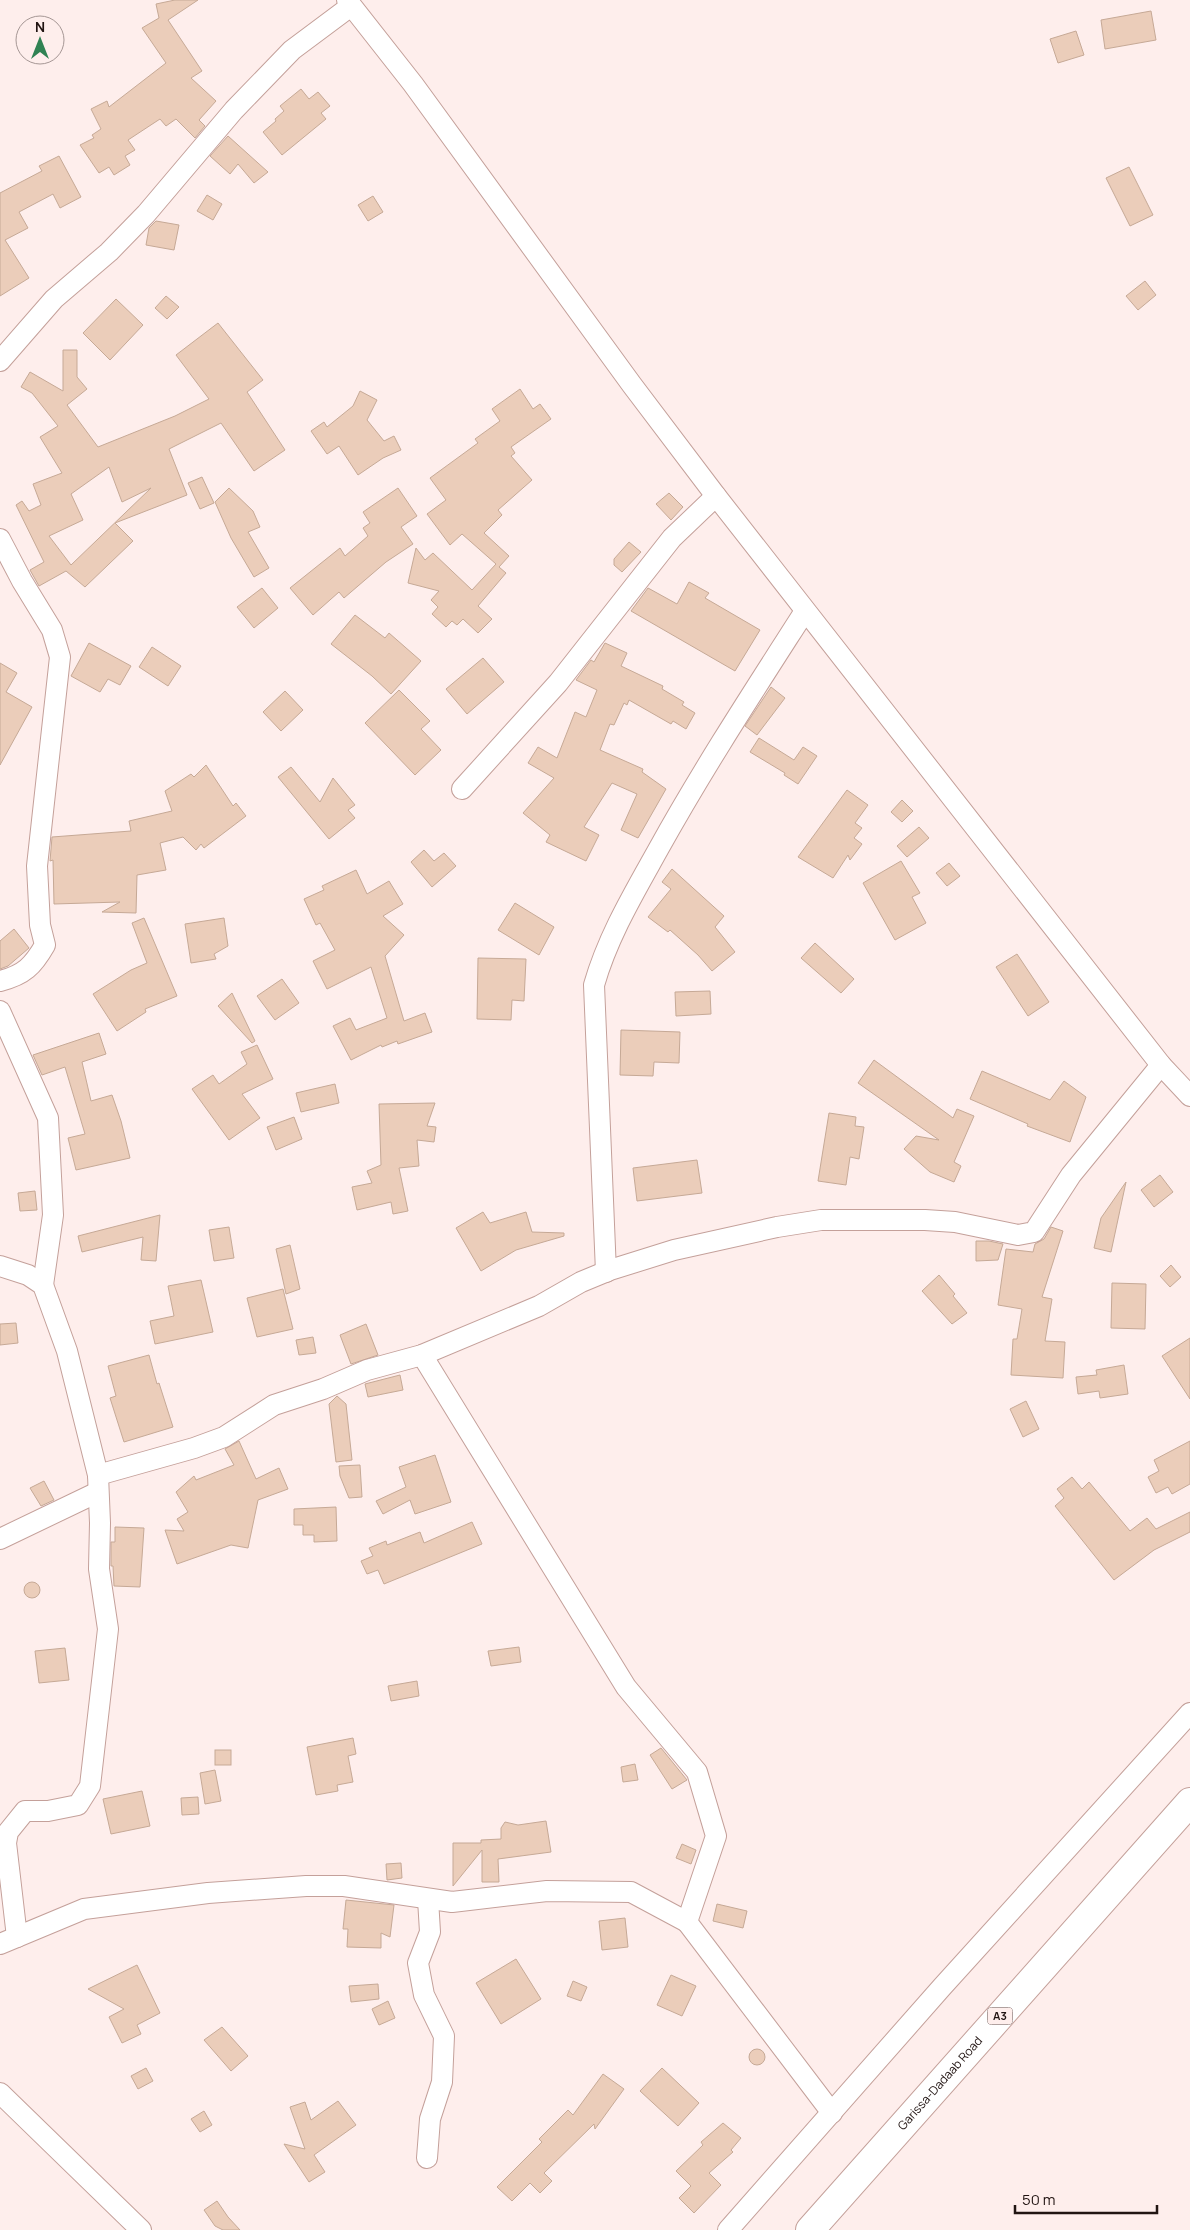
<svg xmlns="http://www.w3.org/2000/svg" width="1190" height="2230" font-family="Manrope,sans-serif">
  <style>
    .building { fill: #ebcdba; stroke: #c6a996; fill-rule: evenodd }
    .lines { fill: none; stroke-linecap: round; stroke-linejoin: round }
    .street-casing { stroke: #c4a09a; stroke-width: 22 }
    .highway-casing { stroke: #c4a09a; stroke-width: 30 }
    .street { stroke: #fff; stroke-width: 20 }
    .highway { stroke: #fff; stroke-width: 28 }
    .labels { text-anchor: middle; stroke-width: 4; stroke-linejoin: round; paint-order: stroke }
    .shield { fill: #feeeec; stroke: #635553; stroke-width: 1 }
    .shield-label { font-size: 11px; font-weight: bold; fill: #211412 }
    .street-label { font-size: 12px; fill: #211412; stroke: #feeeec }
  </style>
  <rect width="100%" height="100%" fill="#feeeec"/>
  <g class="building">
    <polygon points="175,0 198,0 168,20 202,71 191,78 216,101 199,120 205,126 195,138 176,119 166,126 160,119 128,140 135,150 125,156 130,165 114,175 109,167 99,173 80,145 94,138 92,135 101,129 91,109 107,101 109,107 166,63 142,28 159,18 156,4"/>
    <polygon points="1151,11 1156,40 1105,49 1101,20"/>
    <polygon points="1076,31 1084,55 1058,63 1050,39"/>
    <polygon points="301,89 309,99 318,92 330,106 321,113 326,119 282,155 263,132 276,121 275,119 284,111 280,106"/>
    <polygon points="228,136 268,172 254,183 238,164 230,174 210,156"/>
    <polygon points="59,156 81,197 60,208 53,194 19,212 28,228 5,240 29,278 0,296 0,193 42,171 39,166"/>
    <polygon points="1129,167 1153,215 1130,226 1106,178"/>
    <polygon points="207,195 222,204 213,220 197,211"/>
    <polygon points="373,196 383,212 368,221 358,205"/>
    <polygon points="156,221 179,225 174,250 146,245 149,228"/>
    <polygon points="1145,281 1156,295 1138,310 1126,296"/>
    <polygon points="166,296 179,307 167,319 155,308"/>
    <polygon points="116,299 143,325 110,360 83,333"/>
    <path d="M218,323L263,380L247,392L285,450L254,471L221,423L169,449L187,495L115,523L133,541L85,587L66,571L39,586L30,570L44,562L16,505L22,501L29,511L41,505L33,484L62,473L40,437L58,426L32,393L21,387L30,372L63,391V350H77V377L87,389L67,405L98,447L175,416L209,399L176,355ZM109,467L122,502L151,488L71,565L49,536L83,520L71,494Z"/>
    <polygon points="520,389 533,409 540,404 551,419 511,447 515,453 511,456 532,480 498,510 502,515 484,533 509,556 499,567 506,573 478,606 492,619 478,633 463,619 457,625 452,621 446,627 432,614 438,607 431,600 439,591 408,583 416,548 425,560 433,553 472,590 496,564 462,534 450,545 427,514 446,500 430,478 478,443 475,439 500,421 492,409"/>
    <polygon points="360,391 377,400 367,420 384,441 394,436 401,450 383,458 358,475 339,446 327,454 311,431 324,422 327,427 353,406"/>
    <polygon points="202,477 214,503 200,509 188,483"/>
    <polygon points="229,488 253,511 260,527 248,532 269,568 254,577 231,538 215,502"/>
    <polygon points="398,488 417,516 401,527 413,544 386,562 344,598 339,592 313,615 290,588 340,548 345,556 368,536 363,528 370,523 363,512"/>
    <polygon points="669,493 683,507 671,520 656,504"/>
    <polygon points="629,542 641,552 622,572 614,565 614,559"/>
    <polygon points="689,582 709,593 705,598 760,630 735,671 631,611 648,588 677,604"/>
    <polygon points="262,588 278,608 254,628 237,607"/>
    <polygon points="355,615 385,638 389,633 421,661 391,694 372,676 331,644"/>
    <polygon points="89,643 131,666 120,685 108,679 100,692 71,676"/>
    <polygon points="605,643 627,653 621,666 663,686 662,689 684,702 682,705 695,713 686,729 673,721 671,724 629,700 627,705 624,703 614,725 610,724 600,750 643,769 642,772 666,789 638,838 621,830 637,794 612,783 584,827 599,835 586,861 546,842 550,835 523,813 554,778 528,763 538,747 557,758 575,712 586,717 597,690 576,680 591,660 594,662"/>
    <polygon points="152,647 181,666 168,686 139,667"/>
    <polygon points="483,658 504,682 467,714 446,689"/>
    <polygon points="0,663 17,673 6,692 32,707 0,765"/>
    <polygon points="771,687 785,698 757,735 745,726"/>
    <polygon points="399,690 430,721 421,729 441,750 415,775 365,723"/>
    <polygon points="285,691 303,710 281,731 263,712"/>
    <polygon points="759,738 794,760 803,747 817,756 798,784 784,775 785,773 750,752"/>
    <polygon points="206,765 233,806 236,803 246,816 204,848 201,844 196,850 183,837 160,843 166,870 137,875 136,913 102,912 120,902 54,904 53,860 50,861 52,837 131,831 129,821 172,811 165,791 191,774 194,777"/>
    <polygon points="291,767 320,802 333,778 355,805 348,810 355,818 329,839 278,777"/>
    <polygon points="847,790 868,805 855,823 862,828 854,838 862,844 850,860 848,855 833,878 798,857"/>
    <polygon points="902,800 913,811 902,822 891,812"/>
    <polygon points="919,827 929,838 907,857 897,846"/>
    <polygon points="424,850 434,861 444,853 456,866 432,887 411,862"/>
    <polygon points="901,861 920,893 912,897 926,923 895,940 863,883"/>
    <polygon points="949,863 960,876 947,886 936,873"/>
    <polygon points="672,869 724,916 715,927 735,952 712,971 698,955 670,930 668,932 648,917 671,889 662,882"/>
    <polygon points="356,870 367,894 389,881 403,904 383,916 404,935 385,956 404,1021 425,1013 432,1032 398,1044 397,1041 382,1047 381,1045 351,1060 333,1026 350,1018 356,1030 387,1018 371,967 327,989 313,961 335,950 320,923 316,925 304,899 324,890 322,886"/>
    <polygon points="515,903 554,927 539,955 498,930"/>
    <polygon points="144,918 177,996 145,1009 146,1012 117,1031 93,994 131,970 147,963 132,923"/>
    <polygon points="224,918 228,946 214,954 216,959 191,963 185,924"/>
    <polygon points="14,929 29,948 8,966 0,969 0,941"/>
    <polygon points="815,943 854,979 841,993 801,958"/>
    <polygon points="1017,954 1049,1002 1028,1016 996,967"/>
    <polygon points="478,958 526,959 524,1001 512,1000 511,1020 477,1019"/>
    <polygon points="282,979 299,1003 275,1020 257,996"/>
    <polygon points="710,991 711,1014 676,1016 675,992"/>
    <polygon points="232,993 255,1041 252,1043 218,1006"/>
    <polygon points="621,1030 680,1032 679,1063 654,1062 653,1076 620,1075"/>
    <polygon points="99,1033 106,1054 82,1062 91,1101 112,1095 121,1121 130,1158 76,1170 68,1138 85,1134 65,1067 42,1075 33,1055"/>
    <polygon points="257,1045 273,1079 242,1094 260,1118 229,1140 192,1089 213,1075 219,1084 247,1064 241,1052"/>
    <polygon points="874,1060 953,1118 957,1109 974,1116 954,1162 961,1166 954,1182 930,1172 904,1149 916,1136 939,1140 858,1083"/>
    <polygon points="982,1071 1050,1100 1064,1081 1086,1097 1070,1142 1027,1126 1028,1124 970,1099"/>
    <polygon points="335,1084 339,1103 301,1112 296,1093"/>
    <polygon points="435,1103 427,1126 436,1127 434,1142 417,1140 419,1166 399,1168 408,1211 393,1214 391,1202 357,1210 352,1187 372,1183 367,1171 381,1165 379,1104"/>
    <polygon points="829,1113 856,1117 855,1126 864,1127 859,1159 850,1157 846,1185 818,1181"/>
    <polygon points="294,1117 302,1139 276,1150 267,1127"/>
    <polygon points="697,1160 702,1193 637,1201 633,1168"/>
    <polygon points="1160,1175 1173,1192 1154,1207 1141,1190"/>
    <polygon points="1126,1182 1111,1252 1094,1248 1101,1218"/>
    <polygon points="35,1191 37,1210 20,1211 18,1193"/>
    <polygon points="483,1212 490,1223 526,1212 532,1232 564,1233 564,1236 516,1250 481,1271 456,1228"/>
    <polygon points="160,1215 156,1261 141,1260 143,1237 82,1252 78,1236"/>
    <polygon points="229,1227 234,1258 214,1261 209,1230"/>
    <polygon points="1051,1227 1063,1231 1042,1297 1052,1299 1045,1341 1065,1342 1063,1378 1011,1375 1013,1339 1017,1339 1022,1309 998,1305 1006,1249 1033,1252 1035,1244 1044,1239"/>
    <polygon points="976,1241 989,1241 1003,1244 998,1260 976,1261"/>
    <polygon points="290,1245 300,1289 286,1294 276,1249"/>
    <polygon points="1171,1265 1181,1277 1170,1287 1160,1276"/>
    <polygon points="939,1275 955,1294 953,1296 967,1313 952,1324 922,1291"/>
    <polygon points="201,1280 213,1332 155,1344 150,1321 174,1316 168,1286"/>
    <polygon points="1112,1283 1146,1284 1145,1329 1111,1328"/>
    <polygon points="283,1289 293,1329 257,1337 247,1298"/>
    <polygon points="16,1323 18,1343 0,1345 0,1324"/>
    <polygon points="366,1324 378,1355 351,1364 340,1335"/>
    <polygon points="313,1337 316,1353 299,1355 296,1340"/>
    <polygon points="1190,1338 1190,1399 1162,1356"/>
    <polygon points="149,1355 157,1384 159,1383 173,1427 124,1442 110,1398 116,1396 108,1366"/>
    <polygon points="1124,1365 1128,1394 1100,1398 1099,1391 1078,1394 1076,1377 1097,1375 1096,1370"/>
    <polygon points="400,1375 403,1390 368,1397 365,1384"/>
    <polygon points="337,1396 346,1404 352,1460 336,1462 329,1404"/>
    <polygon points="1026,1401 1039,1429 1023,1437 1010,1409"/>
    <polygon points="239,1441 256,1479 279,1468 288,1489 258,1500 248,1548 231,1545 177,1564 165,1530 184,1531 177,1519 188,1512 176,1492 194,1476 196,1480 234,1465 225,1449"/>
    <polygon points="1190,1441 1190,1484 1172,1494 1168,1487 1156,1493 1148,1477 1159,1471 1154,1460"/>
    <polygon points="435,1455 451,1502 415,1514 410,1500 383,1514 376,1501 406,1487 399,1467"/>
    <polygon points="360,1465 362,1497 349,1498 340,1476 339,1466"/>
    <polygon points="1072,1477 1082,1489 1089,1482 1130,1531 1147,1518 1156,1529 1190,1512 1190,1532 1154,1550 1114,1580 1055,1506 1064,1498 1057,1489"/>
    <polygon points="44,1481 54,1500 41,1506 30,1488"/>
    <polygon points="336,1507 337,1541 314,1542 314,1535 303,1535 303,1525 294,1525 294,1509"/>
    <polygon points="472,1522 482,1544 384,1584 378,1570 367,1574 361,1561 373,1556 369,1548 386,1541 387,1545 420,1532 424,1543"/>
    <polygon points="115,1527 144,1528 140,1587 114,1586 113,1566 111,1566 111,1542 115,1542"/>
    <circle cx="32" cy="1590" r="8"/>
    <polygon points="519,1647 521,1662 491,1666 488,1651"/>
    <polygon points="65,1648 69,1680 39,1683 35,1651"/>
    <polygon points="417,1681 419,1696 391,1701 388,1686"/>
    <polygon points="353,1738 356,1754 348,1756 353,1782 337,1785 338,1791 316,1795 307,1747"/>
    <polygon points="661,1748 687,1780 672,1789 650,1755"/>
    <rect x="215" y="1750" width="16" height="15"/>
    <polygon points="635,1764 638,1780 623,1782 621,1767"/>
    <polygon points="215,1770 221,1801 205,1804 200,1773"/>
    <polygon points="142,1791 150,1826 111,1834 103,1799"/>
    <polygon points="198,1797 199,1814 182,1815 181,1798"/>
    <polygon points="546,1821 551,1852 498,1859 499,1882 482,1882 482,1850 453,1886 453,1843 481,1843 481,1840 501,1839 501,1828 505,1822 518,1825"/>
    <polygon points="682,1844 696,1850 691,1864 676,1858"/>
    <polygon points="401,1863 402,1878 387,1880 386,1864"/>
    <polygon points="346,1900 394,1905 390,1937 381,1933 381,1948 347,1947 348,1929 343,1929"/>
    <polygon points="717,1904 747,1911 743,1928 713,1921"/>
    <polygon points="625,1918 628,1947 602,1950 599,1921"/>
    <polygon points="516,1959 541,1999 501,2024 476,1983"/>
    <polygon points="137,1965 160,2013 137,2025 141,2034 122,2043 109,2017 124,2009 88,1989"/>
    <polygon points="671,1975 696,1986 682,2016 657,2005"/>
    <polygon points="573,1981 587,1987 581,2001 567,1996"/>
    <polygon points="378,1984 379,1999 351,2002 349,1986"/>
    <polygon points="388,2001 395,2018 379,2025 372,2009"/>
    <polygon points="222,2027 248,2056 231,2071 204,2040"/>
    <circle cx="757" cy="2057" r="8"/>
    <polygon points="146,2068 153,2081 138,2089 131,2076"/>
    <polygon points="662,2068 699,2103 678,2126 640,2091"/>
    <polygon points="603,2074 624,2089 595,2129 594,2124 544,2173 552,2181 540,2193 530,2183 512,2201 497,2187 542,2142 539,2139 568,2110 573,2115"/>
    <polygon points="338,2101 356,2125 314,2155 325,2172 309,2182 284,2144 305,2149 290,2107 305,2102 311,2120"/>
    <polygon points="204,2111 212,2125 200,2132 191,2119"/>
    <polygon points="723,2123 741,2138 731,2150 733,2152 709,2173 721,2185 694,2213 679,2198 691,2186 676,2171 703,2145 701,2142"/>
    <polygon points="217,2201 228,2217 240,2230 223,2230 215,2226 204,2210"/>
  </g>
  <g class="lines">
    <g class="street-casing">
      <g id="street">
        <polyline points="347,0 413,84 632,385 716,496 1161,1065 1190,1096"/>
        <polyline points="0,361 54,299 109,252 146,214 234,110 292,50 351,6"/>
        <path d="M0,539L22,581L52,630L60,657L37,866L40,925L45,945C33,966 24,975 0,981"/>
        <polyline points="462,789 558,683 672,538 716,496"/>
        <polyline points="0,1011 48,1118 53,1215 43,1285"/>
        <polyline points="0,1266 28,1275 43,1285 67,1351 98,1475 100,1523 99,1569 108,1629 90,1786 78,1805 48,1811 25,1811 8,1832 6,1843 17,1937"/>
        <path d="M606,1272L594,985C608,936 634,893 659,848C704,767 755,689 805,611"/>
        <polyline points="422,1355 626,1687 697,1772 716,1836 687,1922 832,2113"/>
        <polyline points="98,1475 194,1448 224,1437 274,1405 323,1389 367,1370 422,1355 539,1306 581,1282 610,1270 674,1250 777,1227 821,1220 925,1220 955,1222 1018,1235 1034,1232 1071,1175 1161,1065"/>
        <polyline points="0,1539 98,1492"/>
        <polyline points="0,1944 84,1909 208,1893 306,1886 344,1886 452,1902 547,1891 631,1892 687,1922"/>
        <polyline points="0,2093 141,2230"/>
        <polyline points="427,2158 430,2119 442,2082 444,2036 424,1995 418,1963 430,1932 428,1899"/>
        <polyline points="728,2230 942,1987 1190,1713"/>
      </g>
    </g>
    <g class="highway-casing">
      <g id="highway">
        <path id="s1" d="M810,2230L1190,1802"/>
      </g>
    </g>
    <use href="#street" class="street"/>
    <use href="#highway" class="highway"/>
  </g>
  <g class="labels">
    <rect class="shield" x="987.5" y="2007.5" width="25" height="17" rx="4"/>
    <g class="shield-label">
      <text x="1000" y="2020">A3</text>
    </g>
    <g class="street-label">
      <text dy="4" stroke="none"><textPath href="#s1" startOffset="196">Garissa-Dadaab Road</textPath></text>
    </g>
  </g>
  <g transform="translate(40 40)"><circle r="24" fill="#feeeec" stroke="#a69795"/>
  <path d="M0-4L9 19L0 12L-9 19Z" fill="#308253"/>
  <text y="-8" font-size="14" font-weight="bold" text-anchor="middle" fill="#211412">N</text>
  </g>
  <path d="M1015 2205v8h142v-8" fill="none" stroke="#211412" stroke-width="2.5"/>
  <text x="1022" y="2205" font-size="15" fill="#211412" stroke="#feeeec" stroke-width="4" paint-order="stroke">50 m</text>
</svg>
